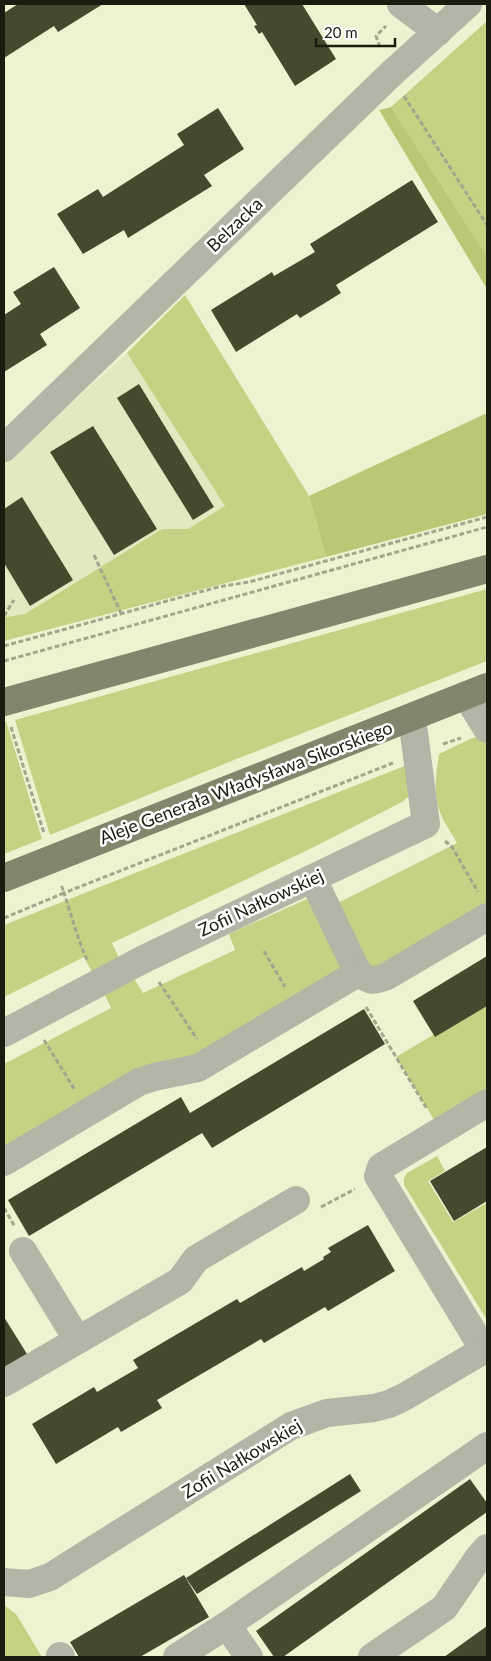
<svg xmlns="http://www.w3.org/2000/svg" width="491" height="1661" font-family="Lato,sans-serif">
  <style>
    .built { fill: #e1e9c0 }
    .green { fill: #c5d283 }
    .forest { fill: #bac875 }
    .building { fill: #45492d }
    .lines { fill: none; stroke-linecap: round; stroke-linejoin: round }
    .path { stroke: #a2a68c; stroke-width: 3; stroke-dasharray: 5 2.5; stroke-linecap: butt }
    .minor { stroke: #b3b6a7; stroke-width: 28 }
    .major { stroke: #81866c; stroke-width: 28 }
    .labels { text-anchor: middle; stroke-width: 5; stroke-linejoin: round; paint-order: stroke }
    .street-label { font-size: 18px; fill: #1a1c10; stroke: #fff }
  </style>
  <rect width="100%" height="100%" fill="#edf3d1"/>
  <polygon class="built" points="127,353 225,506 188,529 162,529 25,614 7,617 4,616 4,463"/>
  <g class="green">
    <polygon points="487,21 487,256 391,107"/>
    <polygon points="185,295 309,496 326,557 4,641 4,616 7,617 25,614 162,529 188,529 225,506 127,353"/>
    <polygon points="487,589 487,661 229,762 50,835 15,720"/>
    <polygon points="6,721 42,839 4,854 4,722"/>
    <path d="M485,734L487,738V909L373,974L332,906L457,843C454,837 450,832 447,826C432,802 435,781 439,754L470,739Z"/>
    <polygon points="407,765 413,793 402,802 310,849 112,943 119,958 92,972 84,957 4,997 4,925"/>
    <polygon points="309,898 347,970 189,1067 4,1156 4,1064 111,1008 104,993 133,977 143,993 235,950 229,934"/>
    <polygon points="487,1003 487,1093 436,1123 396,1057"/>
    <polygon points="437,1156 445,1171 428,1181 453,1222 487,1203 487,1320 404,1185 404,1179 407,1173"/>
    <polygon points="4,1605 16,1614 42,1657 4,1657"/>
  </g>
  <g class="forest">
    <polygon points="391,107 487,256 487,289 379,110"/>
    <polygon points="487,413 487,514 326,557 309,496"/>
  </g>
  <g class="building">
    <polygon points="18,4 103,4 58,32 54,26 4,58 4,13"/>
    <polygon points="244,4 302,4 336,59 295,86 262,32 259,34 254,26 257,25"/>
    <polygon points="218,108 244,149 204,175 212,186 128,238 124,230 83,254 57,214 98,189 103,197 184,145 177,134"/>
    <polygon points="412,180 438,222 336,285 341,293 320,306 300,318 297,314 236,352 211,310 272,272 274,276 315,252 310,244"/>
    <polygon points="54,267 80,308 40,334 47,345 4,372 4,315 21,304 13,292"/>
    <polygon points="139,384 214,507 193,520 117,398"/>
    <polygon points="93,426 157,529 114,555 50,452"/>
    <polygon points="22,497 73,580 30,606 4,563 4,509"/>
    <polygon points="487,956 487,1006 435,1037 413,1001"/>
    <polygon points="364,1009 385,1044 212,1148 202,1133 29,1236 8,1200 181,1097 190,1113"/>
    <polygon points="487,1147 487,1201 454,1221 430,1181"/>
    <polygon points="368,1225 395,1271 328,1311 325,1307 264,1343 261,1339 157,1400 162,1408 121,1432 118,1427 56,1464 32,1424 94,1387 97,1392 138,1368 133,1360 237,1299 240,1303 302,1267 304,1271 324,1259 323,1257 331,1252 328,1248"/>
    <polygon points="4,1317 27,1354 4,1368"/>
    <polygon points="350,1474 361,1491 197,1594 186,1578"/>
    <polygon points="470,1479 487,1503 487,1512 283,1657 274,1657 256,1631"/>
    <polygon points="184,1575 209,1617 140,1657 79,1657 70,1642"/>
    <polygon points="487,1626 487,1657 444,1657"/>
  </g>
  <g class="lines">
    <g class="path">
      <polyline points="380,47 376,36 386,26"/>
      <polyline points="404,96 487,225"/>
      <polyline points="94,555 121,613"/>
      <polyline points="4,616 14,600"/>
      <polyline points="4,646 218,587 249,582 487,517"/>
      <polyline points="4,661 487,527"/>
      <polyline points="11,727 44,833"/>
      <polyline points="443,744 461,738"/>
      <polyline points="445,841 452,847 478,892"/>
      <polyline points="4,918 64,893 61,884"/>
      <polyline points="264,951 285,987"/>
      <polyline points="87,960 79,940 64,893 393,763"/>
      <polyline points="159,982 197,1039"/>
      <polyline points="366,1007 427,1109"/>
      <polyline points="44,1040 75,1090"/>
      <polyline points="321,1207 355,1189"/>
      <polyline points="4,1208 15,1227"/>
    </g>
    <g class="minor">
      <polyline points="401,4 438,32"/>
      <polyline points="4,448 391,74 468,4"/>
      <polyline points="466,695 487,729"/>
      <path d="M313,879L358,973C371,981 372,982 387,976L487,917"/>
      <polyline points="4,1033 144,959 426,824 412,718"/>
      <polyline points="4,1162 139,1082 154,1077 198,1068 358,973"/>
      <polyline points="23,1251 77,1339"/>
      <polyline points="485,1349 476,1337 378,1176 381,1167 487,1103"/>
      <polyline points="4,1383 180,1281 196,1259 296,1200"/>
      <polyline points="4,1582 29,1584 50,1577 291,1426 327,1413 374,1408 389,1404 404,1397 487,1348"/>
      <polyline points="227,1625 249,1657"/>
      <polyline points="60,1656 61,1657"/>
      <polyline points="177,1657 227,1625 487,1446"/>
      <polyline points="372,1657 444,1608 479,1557 487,1548"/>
    </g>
    <g class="major">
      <polyline points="4,702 487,569"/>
      <polyline points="4,878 487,687"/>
    </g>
  </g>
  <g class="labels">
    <g class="street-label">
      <text transform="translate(235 225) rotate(-44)" y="6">Belzacka</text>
      <text transform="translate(246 783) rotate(-21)" y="6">Aleje Generała Władysława Sikorskiego</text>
      <text transform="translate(261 903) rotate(-25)" y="6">Zofii Nałkowskiej</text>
      <text transform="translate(242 1459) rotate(-31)" y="6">Zofii Nałkowskiej</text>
    </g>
  </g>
  <rect width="491" height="1661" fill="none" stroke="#1a1c10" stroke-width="10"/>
  <path d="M316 38v8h79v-8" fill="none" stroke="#1a1c10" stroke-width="2.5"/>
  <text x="324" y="38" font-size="15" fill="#1a1c10" stroke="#ffffff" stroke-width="4" paint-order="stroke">20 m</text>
</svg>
